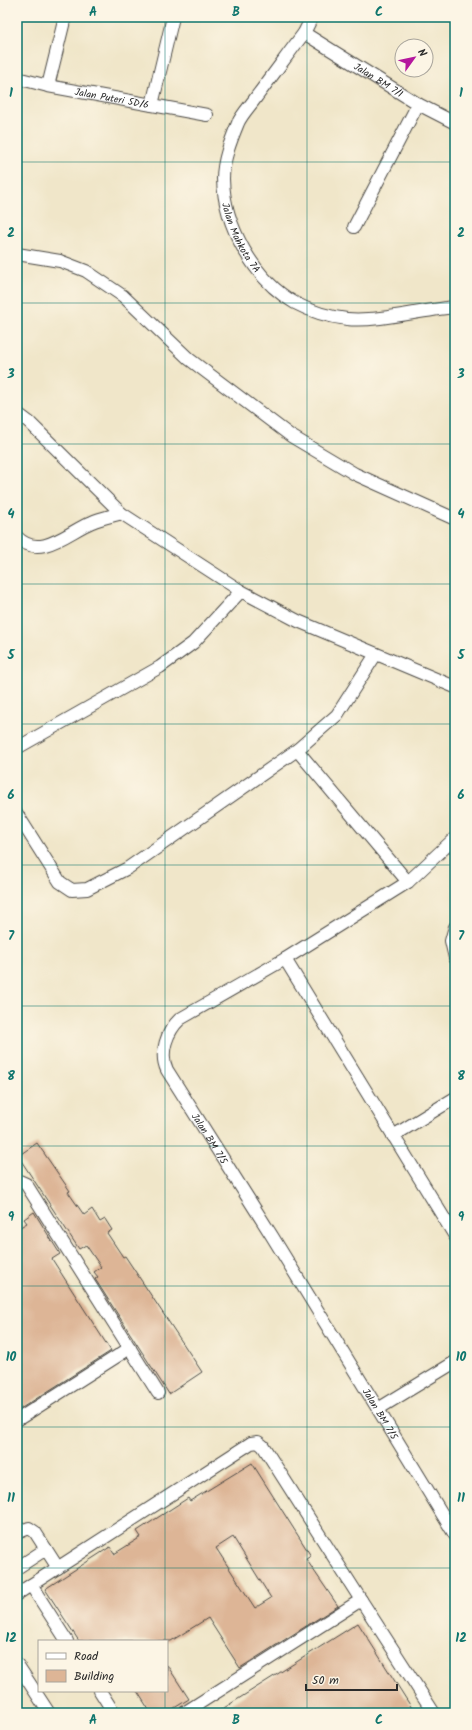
<svg xmlns="http://www.w3.org/2000/svg" width="472" height="1730" font-family="Kalam,sans-serif">
  <style>
    .building { fill: #ddb596; fill-rule: evenodd }
    .lines { fill: none; stroke-linecap: round; stroke-linejoin: round }
    .minor-casing { stroke: #494743; stroke-width: 14 }
    .minor { stroke: #fff; stroke-width: 12 }
    .grid { fill: none; stroke: #0f766e; stroke-width: 1; stroke-opacity: 0.55 }
    .labels { text-anchor: middle; stroke-width: 4; stroke-linejoin: round; paint-order: stroke }
    .street-label { font-size: 10px; fill: #2b2b2b; stroke: #fcf5e5 }
    .neatline { fill: none; stroke: #0f766e; stroke-width: 1.5 }
    .grid-label { font-size: 13px; text-anchor: middle; font-weight: bold; fill: #0f766e }
  </style>
  <rect width="100%" height="100%" fill="#fcf5e5"/>
  <filter id="ink" filterUnits="userSpaceOnUse"><feTurbulence type="fractalNoise" baseFrequency=".025" numOctaves="2"/><feDisplacementMap in="SourceGraphic" scale="8" xChannelSelector="R" yChannelSelector="G"/><feConvolveMatrix kernelMatrix="1 2 1 2 8 2 1 2 1" color-interpolation-filters="sRGB"/></filter>
  <filter id="wash" filterUnits="userSpaceOnUse"><feTurbulence type="fractalNoise" baseFrequency=".012" numOctaves="4" result="noise"/><feDisplacementMap in="SourceGraphic" scale="16" xChannelSelector="R" yChannelSelector="G"/><feGaussianBlur stdDeviation="0.9" result="paint"/><feColorMatrix in="noise" values="0 0 0 0 0 0 0 0 0 0 0 0 0 0 0 0 0 1.4 0 .05"/><feComposite in="paint" operator="in"/></filter>
  <g filter="url(#wash)">
    <rect width="100%" height="100%" fill="#f0e6c9"/>
    <g id="blocks">
      <g class="building">
        <polygon points="37,1143 70,1191 68,1192 84,1215 92,1209 100,1222 105,1219 112,1230 107,1233 123,1257 125,1256 202,1372 169,1394 95,1279 98,1277 94,1272 101,1267 86,1245 79,1249 18,1156"/>
        <polygon points="34,1212 60,1254 52,1259 111,1351 17,1411 17,1229 27,1223 24,1219"/>
        <path d="M252,1463L311,1556L306,1559L338,1606L240,1668L208,1618L171,1641H79L45,1589L110,1547L114,1554L141,1537L137,1531L188,1498L190,1501ZM233,1537L271,1598L255,1608L216,1548Z"/>
        <polygon points="358,1623 415,1713 216,1713"/>
        <polygon points="167,1665 189,1699 166,1713 151,1713 137,1691 167,1691"/>
      </g>
    </g>
  </g>
  <g filter="url(#ink)">
    <use href="#blocks" fill-opacity="0" stroke="#494743" stroke-width="1"/>
    <g class="lines">
      <g class="minor-casing">
        <g id="minor">
          <path id="s1" d="M312,17L304,33C288,54 273,75 257,96C251,105 242,114 238,123C231,140 223,160 223,179C224,225 254,280 295,303C310,311 330,317 347,319C377,322 423,310 455,307"/>
          <path id="s2" d="M304,33L418,104L455,123"/>
          <path id="s3" d="M17,78L48,86L207,115"/>
          <polyline points="48,86 65,17"/>
          <polyline points="152,105 173,17"/>
          <polyline points="354,227 418,104"/>
          <polyline points="17,254 60,261 86,271 123,296 189,359 291,436 355,474 455,519"/>
          <polyline points="17,413 29,422 121,513 241,591 298,621 455,687"/>
          <path d="M17,537C40,561 69,531 92,522C101,518 112,516 121,513"/>
          <polyline points="17,748 160,667 193,643 241,591"/>
          <polyline points="297,750 408,882"/>
          <polyline points="17,814 60,882 72,890 87,889 128,868 297,750 337,715 376,654"/>
          <path id="s4" d="M455,838L408,882L285,959L180,1019C167,1031 159,1053 167,1070L272,1236L455,1535"/>
          <polyline points="455,927 451,941 455,958"/>
          <polyline points="285,959 455,1236"/>
          <polyline points="393,1136 455,1098"/>
          <polyline points="17,1180 26,1184 158,1393"/>
          <polyline points="378,1409 455,1362"/>
          <polyline points="17,1420 130,1348"/>
          <polyline points="17,1533 29,1528 35,1532 58,1568"/>
          <polyline points="17,1568 46,1549"/>
          <polyline points="31,1585 67,1641"/>
          <polyline points="17,1594 251,1443 258,1442 263,1446 361,1600"/>
          <polyline points="17,1664 49,1713"/>
          <polyline points="100,1691 114,1713"/>
          <polyline points="184,1713 361,1600 434,1713"/>
        </g>
      </g>
      <use href="#minor" class="minor"/>
    </g>
  </g>
  <path class="grid" d="M165,17V1641M307,17V1713M17,162H455M17,303H455M17,444H455M17,584H455M17,724H455M17,865H455M17,1006H455M17,1146H455M17,1286H455M17,1427H455M17,1568H455M165,1691V1713"/>
  <g class="labels">
    <g class="street-label">
      <text dy="4" stroke="none"><textPath href="#s2" startOffset="88">Jalan BM 7/1</textPath></text>
      <text dy="4" stroke="none"><textPath href="#s3" startOffset="97">Jalan Puteri 5D/6</textPath></text>
      <text dy="4" stroke="none"><textPath href="#s1" startOffset="250">Jalan Mahkota 7A</textPath></text>
      <text dy="4" stroke="none"><textPath href="#s4" startOffset="467">Jalan BM 7/5</textPath></text>
      <text dy="4" stroke="none"><textPath href="#s4" startOffset="791">Jalan BM 7/5</textPath></text>
    </g>
  </g>
  <rect width="472" height="1730" fill="none" stroke="#fcf5e5" stroke-width="44"/>
  <rect x="38" y="1640" width="130" height="52" fill="#fcf5e5" stroke="#a8a49b"/>
  <rect x="46" y="1653" width="20" height="6" fill="#ffffff" stroke="#a8a49b"/>
  <text x="74" y="1660" font-size="12" fill="#2b2b2b">Road</text>
  <rect x="46" y="1670" width="20" height="12" fill="#ddb596" stroke="#a8a49b"/>
  <text x="74" y="1680" font-size="12" fill="#2b2b2b">Building</text>
  <g transform="translate(414 58) rotate(57)"><circle r="19" fill="#fcf5e5" stroke="#a8a49b"/>
  <path d="M0-3L7 15L0 10L-7 15Z" fill="#b5179e"/>
  <text y="-6" font-size="11" font-weight="bold" text-anchor="middle" fill="#2b2b2b">N</text>
  </g>
  <path d="M306 1684v6h91v-6" fill="none" stroke="#2b2b2b" stroke-width="2"/>
  <text x="312" y="1684" font-size="12" fill="#2b2b2b" stroke="#fcf5e5" stroke-width="3" paint-order="stroke">50 m</text>
  <rect x="22" y="22" width="428" height="1686" class="neatline"/>
  <g class="grid-label">
    <text x="93" y="16">A</text>
    <text x="236" y="16">B</text>
    <text x="379" y="16">C</text>
    <text x="11" y="97">1</text>
    <text x="461" y="97">1</text>
    <text x="11" y="237">2</text>
    <text x="461" y="237">2</text>
    <text x="11" y="378">3</text>
    <text x="461" y="378">3</text>
    <text x="11" y="518">4</text>
    <text x="461" y="518">4</text>
    <text x="11" y="659">5</text>
    <text x="461" y="659">5</text>
    <text x="11" y="799">6</text>
    <text x="461" y="799">6</text>
    <text x="11" y="940">7</text>
    <text x="461" y="940">7</text>
    <text x="11" y="1080">8</text>
    <text x="461" y="1080">8</text>
    <text x="11" y="1221">9</text>
    <text x="461" y="1221">9</text>
    <text x="11" y="1361">10</text>
    <text x="461" y="1361">10</text>
    <text x="11" y="1502">11</text>
    <text x="461" y="1502">11</text>
    <text x="11" y="1642">12</text>
    <text x="461" y="1642">12</text>
    <text x="93" y="1724">A</text>
    <text x="236" y="1724">B</text>
    <text x="379" y="1724">C</text>
  </g>
</svg>
